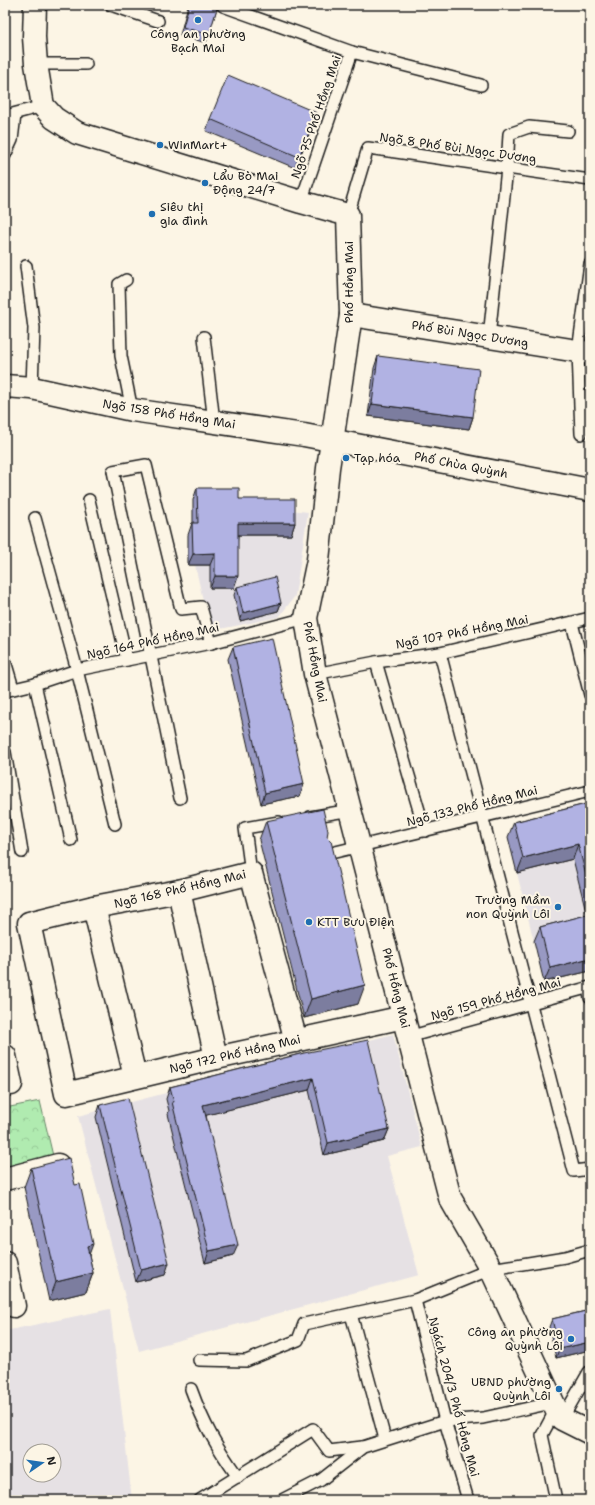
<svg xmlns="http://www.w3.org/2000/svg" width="595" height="1505" font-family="'Shantell Sans',sans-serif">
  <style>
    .built { fill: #e6e1e4; fill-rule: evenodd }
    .park { fill: url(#park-crowns); stroke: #668466 }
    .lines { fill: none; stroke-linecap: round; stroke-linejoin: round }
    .lane-casing { stroke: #1c1c1c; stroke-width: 14 }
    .street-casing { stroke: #1c1c1c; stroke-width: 25 }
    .lane { stroke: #fcf5e5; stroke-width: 11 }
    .street { stroke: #fcf5e5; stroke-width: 22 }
    .wall { fill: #9899c3; stroke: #1c1c1c }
    .shaded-wall { fill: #7c7d9f; stroke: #1c1c1c }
    .building { fill: #b1b2e3; stroke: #1c1c1c }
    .poi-dot { fill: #1f6fb2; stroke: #fcf5e5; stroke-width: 1.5 }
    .labels { text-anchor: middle; stroke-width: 4; stroke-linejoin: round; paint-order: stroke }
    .poi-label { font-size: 12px; fill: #1c1c1c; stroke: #fcf5e5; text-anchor: start }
    .street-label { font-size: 12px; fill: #1c1c1c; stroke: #fcf5e5 }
  </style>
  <defs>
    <pattern id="park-crowns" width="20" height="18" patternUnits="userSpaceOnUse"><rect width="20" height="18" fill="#b0ebb0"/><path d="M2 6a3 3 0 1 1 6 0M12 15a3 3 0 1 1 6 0" fill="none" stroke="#97c997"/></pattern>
  </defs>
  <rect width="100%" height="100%" fill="#fcf5e5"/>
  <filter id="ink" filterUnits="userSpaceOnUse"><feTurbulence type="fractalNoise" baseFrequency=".025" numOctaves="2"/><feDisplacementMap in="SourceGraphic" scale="8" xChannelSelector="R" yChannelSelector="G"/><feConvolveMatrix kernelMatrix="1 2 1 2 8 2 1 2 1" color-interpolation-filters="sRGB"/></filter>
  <g filter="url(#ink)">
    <g class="built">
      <polygon points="193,500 235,500 291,510 308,512 295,596 279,617 210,631 195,565 188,565 188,535 193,535"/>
      <polygon points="590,816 590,971 544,982 508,837"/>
      <polygon points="393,1034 422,1147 387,1156 419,1275 139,1351 78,1116"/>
      <path d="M110,1309L132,1500H5V1331ZM30,1451H54V1475H30Z"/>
    </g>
    <polygon class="park" points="40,1101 53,1156 5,1167 5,1108"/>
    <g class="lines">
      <g class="lane-casing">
        <g id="lane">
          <polyline points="111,5 158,21"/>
          <polyline points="223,6 352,52"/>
          <polyline points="36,64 86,64"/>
          <polyline points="5,116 43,106"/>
          <polyline points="5,155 12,140 15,115"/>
          <polyline points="301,202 352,52 481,85"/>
          <polyline points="348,215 368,148 590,180"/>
          <polyline points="26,266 34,328 32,388"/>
          <polyline points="126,280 119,284 121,356 132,410"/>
          <polyline points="204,337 214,422"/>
          <polyline points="489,337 507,168 509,134 529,127 568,131"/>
          <polyline points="581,434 578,351 590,264"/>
          <polyline points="89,500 127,660"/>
          <polyline points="35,518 77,670 115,824"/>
          <polyline points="572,623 590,695"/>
          <polyline points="440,653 574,1171 590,1169"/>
          <polyline points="5,661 13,688"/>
          <polyline points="376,662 425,831"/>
          <polyline points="315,674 376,662 440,653 590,618"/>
          <polyline points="35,684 71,840"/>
          <polyline points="5,691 35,684 77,670 211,643 306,618"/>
          <polyline points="5,752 22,852"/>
          <polyline points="180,798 113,471 146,465 181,609 201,607 211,643"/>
          <polyline points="310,817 351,810"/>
          <polyline points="327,854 590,791"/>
          <polyline points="251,873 245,828 279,822"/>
          <polyline points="588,988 590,998"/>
          <polyline points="408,1037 590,987"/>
          <polyline points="415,1300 445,1421 468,1500"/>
          <polyline points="351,1314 385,1439"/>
          <polyline points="199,1360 246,1361 298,1340 304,1324 415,1300 491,1269 565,1257 590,1250"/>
          <path d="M191,1389C204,1425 216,1446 238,1477"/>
          <polyline points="556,1409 542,1435 556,1500"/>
          <polyline points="562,1419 589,1372"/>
          <polyline points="200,1500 313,1429 329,1451 362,1447"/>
          <polyline points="282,1500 321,1480 363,1447 445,1421 483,1418 552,1403"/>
        </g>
      </g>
      <g class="street-casing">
        <g id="street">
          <polyline points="35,5 34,37 36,64 43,106 54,118 77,133 301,202 348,215 351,315 328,468 318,560 306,618 315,674 450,1198 491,1269 556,1409 562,1419 590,1433"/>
          <polyline points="351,315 590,353"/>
          <polyline points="5,386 32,388 132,410 304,435 590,490"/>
          <polyline points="179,891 216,1058"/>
          <polyline points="94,907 135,1076"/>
          <polyline points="296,1041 251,873 179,891 94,907 29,923 66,1094 216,1058 404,1017"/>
          <polyline points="5,1056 11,1084 5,1085"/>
          <polyline points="5,1179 58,1165"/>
          <polyline points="5,1263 14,1306"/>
        </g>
      </g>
      <use href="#lane" class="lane"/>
      <use href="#street" class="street"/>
    </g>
    <g class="wall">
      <polygon points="188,5 218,5 206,43 180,35"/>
      <polygon points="210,119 313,125 295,168 206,131"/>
      <polygon points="378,356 473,417 469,429 368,416 374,368"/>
      <polygon points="197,488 239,499 295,523 291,535 238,535 234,588 210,588 210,565 188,565 188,535 192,523 193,523 193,500"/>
      <polygon points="237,587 281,603 278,611 240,621 234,595"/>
      <polygon points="233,647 304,784 300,796 261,804 228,659"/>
      <polygon points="590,803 590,971 544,982 534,941 540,927 587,915 573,859 517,873 508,837 514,822"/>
      <polygon points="266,821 327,837 358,1004 304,1018 259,840"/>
      <polygon points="304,1053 389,1129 384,1141 324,1155 309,1090 206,1115 233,1256 205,1263 168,1114 169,1111 166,1099 170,1087"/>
      <polygon points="100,1105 165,1275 136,1282 96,1117"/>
      <polygon points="31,1168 89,1255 93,1273 86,1292 49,1301 24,1187"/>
      <polygon points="590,1310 590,1350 556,1358 549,1327 552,1319"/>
    </g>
    <g class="shaded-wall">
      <polygon points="317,113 313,125 295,168 299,157"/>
      <polygon points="372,404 473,417 469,429 368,416"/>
      <polygon points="238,523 295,523 291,535 234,535"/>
      <polygon points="215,553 210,565 188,565 193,554"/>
      <polygon points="215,576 238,576 234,588 210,588"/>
      <polygon points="281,603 278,611 240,621 243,613"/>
      <polygon points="304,784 300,796 261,804 265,793"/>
      <polygon points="578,844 573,859 517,873 523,858"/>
      <polygon points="590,958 590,971 544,982 550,968"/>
      <polygon points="365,985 358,1004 304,1018 311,999"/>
      <polygon points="313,1078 309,1090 199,1117 203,1105"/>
      <polygon points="389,1129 384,1141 324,1155 328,1143"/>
      <polygon points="93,1244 86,1263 87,1246"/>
      <polygon points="238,1245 233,1256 205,1263 209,1251"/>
      <polygon points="169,1263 165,1275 136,1282 141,1270"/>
      <polygon points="93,1273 86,1292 49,1301 56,1282"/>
      <polygon points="590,1342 590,1350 556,1358 559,1349"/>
    </g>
    <g class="building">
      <polygon points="189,5 218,5 209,35 183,27"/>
      <polygon points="228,75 317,113 299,157 210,119"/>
      <polygon points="378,356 479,369 473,417 372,404"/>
      <polygon points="197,488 239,488 239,499 295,499 295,523 238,523 238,576 215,576 215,553 193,554 192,523 198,523"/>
      <polygon points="275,577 281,603 243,613 237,587"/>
      <polygon points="272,638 304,784 265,793 233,647"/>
      <polygon points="590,803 590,891 578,844 523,858 514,822"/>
      <polygon points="323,809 328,831 327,837 331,841 365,985 311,999 266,821"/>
      <polygon points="590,914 590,958 550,968 540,927"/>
      <polygon points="368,1040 389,1129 328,1143 313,1078 203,1105 238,1245 209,1251 172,1102 174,1102 170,1087 304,1053"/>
      <polygon points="128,1098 169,1263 141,1270 100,1105"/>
      <polygon points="69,1158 75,1185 80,1184 93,1244 87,1246 93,1273 56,1282 31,1168"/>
      <polygon points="590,1310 590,1342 559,1349 552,1319"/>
    </g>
  </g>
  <g class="poi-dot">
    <circle cx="198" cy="20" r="4"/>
    <circle cx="160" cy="145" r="4"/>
    <circle cx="205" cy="183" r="4"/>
    <circle cx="152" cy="214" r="4"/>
    <circle cx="346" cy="458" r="4"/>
    <circle cx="558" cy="907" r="4"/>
    <circle cx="309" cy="922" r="4"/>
    <circle cx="571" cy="1339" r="4"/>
    <circle cx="559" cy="1389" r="4"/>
  </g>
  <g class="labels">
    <g class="poi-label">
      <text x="198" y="38" text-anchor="middle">Công an phường<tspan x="198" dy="14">Bạch Mai</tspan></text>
      <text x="168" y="149">WinMart+</text>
      <text x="213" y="180">Lẩu Bò Mai<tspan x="213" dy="14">Động 24/7</tspan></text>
      <text x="160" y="211">Siêu thị<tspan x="160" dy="14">gia đình</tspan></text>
      <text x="354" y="462">Tạp hóa</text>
      <text x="550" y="904" text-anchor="end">Trường Mầm<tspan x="550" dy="14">non Quỳnh Lôi</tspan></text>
      <text x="317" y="926">KTT Bưu Điện</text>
      <text x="563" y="1336" text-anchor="end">Công an phường<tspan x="563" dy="14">Quỳnh Lôi</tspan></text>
      <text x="551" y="1386" text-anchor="end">UBND phường<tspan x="551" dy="14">Quỳnh Lôi</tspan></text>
    </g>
    <g class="street-label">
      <text transform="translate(316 117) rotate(-71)" y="4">Ngõ 75 Phố Hồng Mai</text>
      <text transform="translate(458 148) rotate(8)" y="4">Ngõ 8 Phố Bùi Ngọc Dương</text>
      <text transform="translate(349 282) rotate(-90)" y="4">Phố Hồng Mai</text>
      <text transform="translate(470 334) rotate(9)" y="4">Phố Bùi Ngọc Dương</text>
      <text transform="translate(169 414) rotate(9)" y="4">Ngõ 158 Phố Hồng Mai</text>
      <text transform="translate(461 465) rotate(11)" y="4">Phố Chùa Quỳnh</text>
      <text transform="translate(462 632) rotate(-11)" y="4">Ngõ 107 Phố Hồng Mai</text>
      <text transform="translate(153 641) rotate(-12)" y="4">Ngõ 164 Phố Hồng Mai</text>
      <text transform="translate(315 662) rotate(79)" y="4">Phố Hồng Mai</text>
      <text transform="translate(472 806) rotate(-14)" y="4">Ngõ 133 Phố Hồng Mai</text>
      <text transform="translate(180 889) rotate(-13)" y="4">Ngõ 168 Phố Hồng Mai</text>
      <text transform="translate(396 988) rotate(76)" y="4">Phố Hồng Mai</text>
      <text transform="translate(496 999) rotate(-15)" y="4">Ngõ 159 Phố Hồng Mai</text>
      <text transform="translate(235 1054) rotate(-13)" y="4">Ngõ 172 Phố Hồng Mai</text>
      <text transform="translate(454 1397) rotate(75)" y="4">Ngách 204/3 Phố Hồng Mai</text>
    </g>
  </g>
  <rect width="595" height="1505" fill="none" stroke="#fcf5e5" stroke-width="20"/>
  <rect x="10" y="10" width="575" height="1485" fill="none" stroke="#1c1c1c" stroke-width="1.5" filter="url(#ink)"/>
  <g transform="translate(42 1463) rotate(77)"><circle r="19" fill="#fcf5e5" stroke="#a29e95"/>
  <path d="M0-3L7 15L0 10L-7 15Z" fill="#1f6fb2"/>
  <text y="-6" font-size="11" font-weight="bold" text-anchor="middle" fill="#1c1c1c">N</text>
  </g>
</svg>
